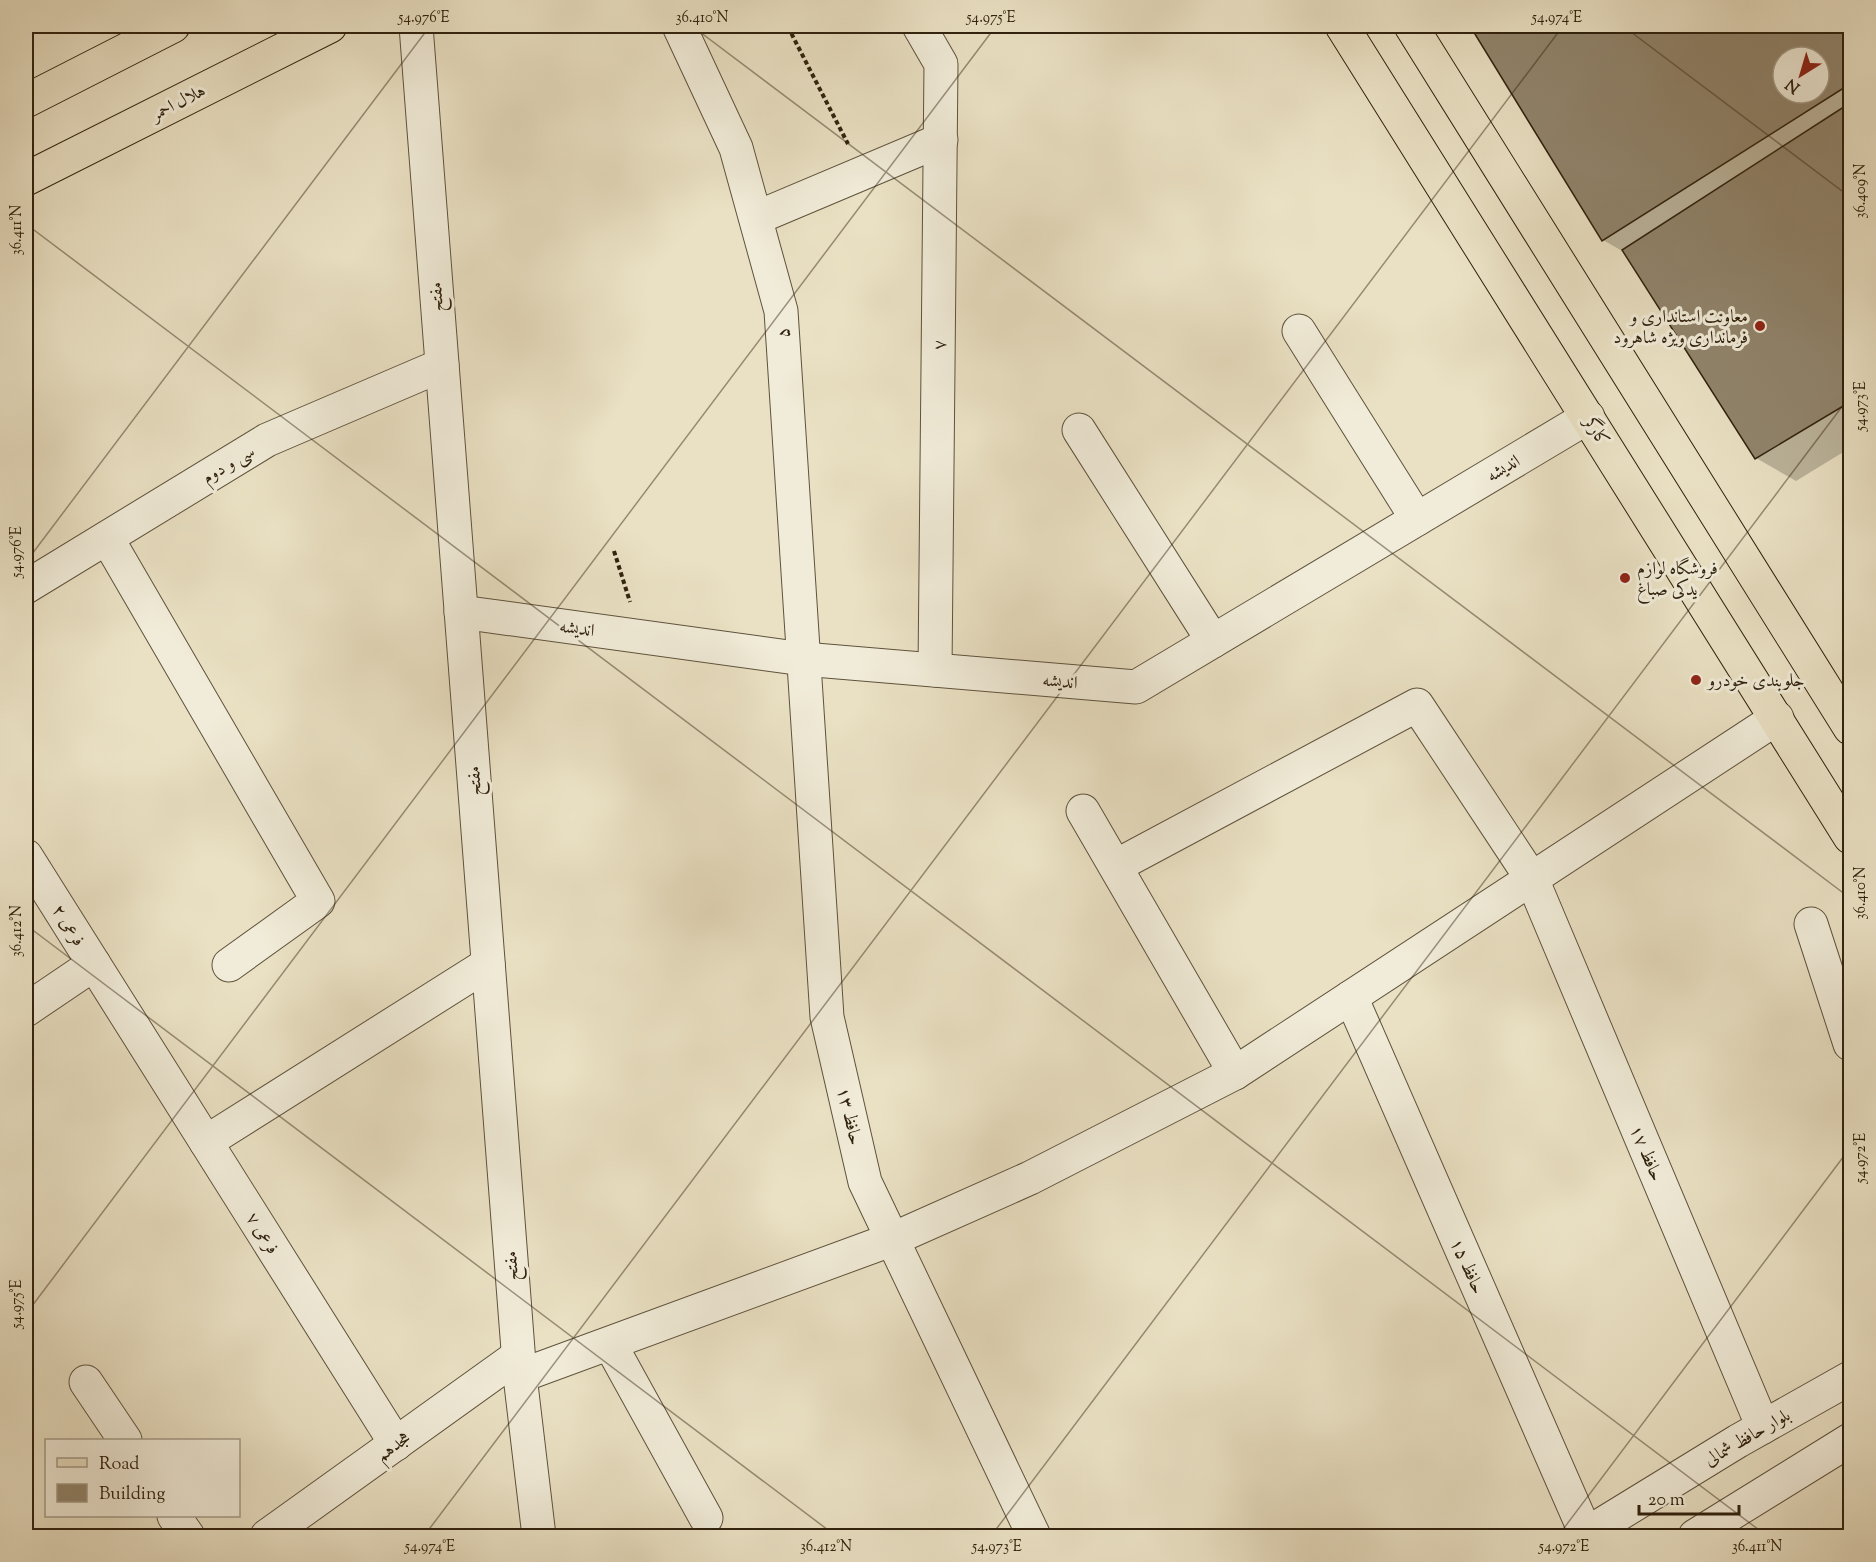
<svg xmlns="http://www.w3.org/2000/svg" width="1876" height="1562" font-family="'Sorts Mill Goudy',Amiri,serif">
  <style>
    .shadow { fill: #0003; fill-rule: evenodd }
    .building { fill: #91856d; stroke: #30220e; stroke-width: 1.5; fill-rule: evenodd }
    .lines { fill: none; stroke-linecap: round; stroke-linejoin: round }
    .minor-casing { stroke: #5e523c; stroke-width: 35 }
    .tertiary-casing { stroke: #5e523c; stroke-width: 35 }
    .primary-casing { stroke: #30220e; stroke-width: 35 }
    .path { stroke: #30220e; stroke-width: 4; stroke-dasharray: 4.5 3; stroke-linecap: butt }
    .minor { stroke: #f1ecd9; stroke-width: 33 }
    .tertiary { stroke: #f1ecd9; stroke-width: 33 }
    .primary { stroke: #eae1c4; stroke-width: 33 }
    .ticks { fill: none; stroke: #30220e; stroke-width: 1.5; stroke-opacity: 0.45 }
    .poi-dot { fill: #8f2418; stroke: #f1ecd9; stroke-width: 2 }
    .labels { text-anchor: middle; stroke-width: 6; stroke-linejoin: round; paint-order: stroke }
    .street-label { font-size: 18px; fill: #30220e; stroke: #f1ecd9 }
    .poi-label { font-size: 18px; fill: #30220e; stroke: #f1ecd9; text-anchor: start }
    .neatline { fill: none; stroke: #30220e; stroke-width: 2 }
    .ticks-label { font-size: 15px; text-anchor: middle; fill: #30220e }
  </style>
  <rect width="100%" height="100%" fill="#eae1c4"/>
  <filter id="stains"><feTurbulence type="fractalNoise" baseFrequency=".00333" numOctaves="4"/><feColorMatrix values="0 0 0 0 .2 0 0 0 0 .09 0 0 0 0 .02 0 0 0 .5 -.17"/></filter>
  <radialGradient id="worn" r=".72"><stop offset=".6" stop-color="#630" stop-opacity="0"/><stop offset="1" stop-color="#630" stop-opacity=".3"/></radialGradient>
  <path class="shadow" d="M1471,26H1850V448L1796,481L1756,458L1624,252L1603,240ZM1783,57H1819V93H1783Z"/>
  <g class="building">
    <path d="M1470,26H1850V84L1602,241ZM1783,57H1819V93H1783Z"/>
    <polygon points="1850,103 1850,402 1755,459 1622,250"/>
  </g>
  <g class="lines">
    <g class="minor-casing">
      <g id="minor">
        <polyline points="416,26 520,1376 539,1536"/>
        <polyline points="679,26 736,148 781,311 827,1017 865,1182 1034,1536"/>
        <polyline points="919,26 941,64 935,670"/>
        <polyline points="756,218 941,140"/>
        <polyline points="1299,331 1417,519"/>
        <polyline points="1079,430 1213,641"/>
        <polyline points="107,538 318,901 229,965"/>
        <polyline points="26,587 267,440 442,365"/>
        <polyline points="461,612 803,659 1136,687 1588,417"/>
        <polyline points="1083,811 1235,1073"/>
        <polyline points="26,856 396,1444"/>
        <polyline points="1116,866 1417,705 1532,879 1763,1427"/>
        <polyline points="1811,924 1850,1044"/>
        <polyline points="1351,997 1586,1534"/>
        <polyline points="26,1010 94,964"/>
        <polyline points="206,1142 488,964"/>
        <polyline points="610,1344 706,1518"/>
        <polyline points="520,1376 893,1239 1030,1178 1235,1073 1777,718"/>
        <polyline points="86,1382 125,1440"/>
        <polyline points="174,1516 188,1536"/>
        <polyline points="267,1536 518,1356"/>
      </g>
    </g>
    <g class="tertiary-casing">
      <g id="tertiary">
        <polyline points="1583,1536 1738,1441 1850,1378"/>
        <polyline points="1695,1536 1850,1440"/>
      </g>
    </g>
    <g class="primary-casing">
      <g id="primary">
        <polyline points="1342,26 1850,837"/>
        <polyline points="1411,26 1850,728"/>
        <polyline points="26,101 173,26"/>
        <polyline points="26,179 330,26"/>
      </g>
    </g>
    <g class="path">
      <polyline points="788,27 848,144"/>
      <polyline points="614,551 630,602"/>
    </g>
    <use href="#minor" class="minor"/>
    <use href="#tertiary" class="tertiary"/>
    <use href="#primary" class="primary"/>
  </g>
  <path class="ticks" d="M692,26L1850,898M1623,26L1850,197M26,224L1767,1536M26,562L430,26M26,925L836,1536M26,1314L996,26M424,1536L1563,26M991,1536L1850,396M1558,1536L1850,1148"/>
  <g class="poi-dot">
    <circle cx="1760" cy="326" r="6"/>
    <circle cx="1625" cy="578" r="6"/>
    <circle cx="1696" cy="680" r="6"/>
  </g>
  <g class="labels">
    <g class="street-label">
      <text transform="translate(178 102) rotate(-27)" y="6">هلال احمر</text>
      <text transform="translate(436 297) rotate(-94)" y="6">مفتح</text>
      <text transform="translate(783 333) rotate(-94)" y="6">۵</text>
      <text transform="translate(939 345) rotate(-89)" y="6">۷</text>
      <text transform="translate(1597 431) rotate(58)" y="6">کارگر</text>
      <text transform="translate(228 464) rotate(-31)" y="6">سی و دوم</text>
      <text transform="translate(1503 468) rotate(-31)" y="6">اندیشه</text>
      <text transform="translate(577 628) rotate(8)" y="6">اندیشه</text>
      <text transform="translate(1060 681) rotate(5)" y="6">اندیشه</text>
      <text transform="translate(474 781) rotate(-94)" y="6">مفتح</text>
      <text transform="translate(69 925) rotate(58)" y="6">فرعی ۲</text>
      <text transform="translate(850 1116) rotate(77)" y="6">حافظ ۱۳</text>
      <text transform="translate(1647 1153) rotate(67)" y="6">حافظ ۱۷</text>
      <text transform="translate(263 1233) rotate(58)" y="6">فرعی ۷</text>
      <text transform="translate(511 1266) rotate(-94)" y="6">مفتح</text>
      <text transform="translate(1468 1266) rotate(66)" y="6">حافظ ۱۵</text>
      <text transform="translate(1747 1437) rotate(-30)" y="6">بلوار حافظ شمالی</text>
      <text transform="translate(393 1446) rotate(-36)" y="6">هجدهم</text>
    </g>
    <g class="poi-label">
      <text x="1748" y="322" text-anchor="end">معاونت استانداری و<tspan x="1748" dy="21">فرمانداری ویژه شاهرود</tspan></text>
      <text x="1637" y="574">فروشگاه لوازم<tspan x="1637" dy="21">یدکی صباغ</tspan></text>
      <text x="1708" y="686">جلوبندی خودرو</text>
    </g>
  </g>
  <rect width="1876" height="1562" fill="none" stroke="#eae1c4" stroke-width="66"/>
  <rect x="45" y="1439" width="195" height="78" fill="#f1ecd9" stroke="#a49b88" stroke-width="1.5"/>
  <rect x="57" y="1458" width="30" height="9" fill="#eae1c4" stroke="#a49b88" stroke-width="1.5"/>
  <text x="99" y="1469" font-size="18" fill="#30220e">Road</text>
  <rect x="57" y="1484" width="30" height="18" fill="#91856d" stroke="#a49b88" stroke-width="1.5"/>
  <text x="99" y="1499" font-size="18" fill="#30220e">Building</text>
  <g transform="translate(1801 75) rotate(217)"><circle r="28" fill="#f1ecd9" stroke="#a49b88" stroke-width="1.5"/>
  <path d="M0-4.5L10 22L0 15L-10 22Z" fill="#8f2418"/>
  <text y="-9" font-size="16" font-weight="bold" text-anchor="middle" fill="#30220e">N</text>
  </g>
  <path d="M1639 1505v9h100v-9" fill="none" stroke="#30220e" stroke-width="3"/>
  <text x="1648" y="1505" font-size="18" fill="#30220e" stroke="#f1ecd9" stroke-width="4.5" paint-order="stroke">20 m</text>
  <rect x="33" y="33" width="1810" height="1496" class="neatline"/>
  <g class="ticks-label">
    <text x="424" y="22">54.976°E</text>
    <text x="702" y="22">36.410°N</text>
    <text x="991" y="22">54.975°E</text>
    <text x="1557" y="22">54.974°E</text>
    <text transform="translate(1860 191) rotate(-90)" y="5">36.409°N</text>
    <text transform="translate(16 230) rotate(-90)" y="5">36.411°N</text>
    <text transform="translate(1860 406) rotate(-90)" y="5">54.973°E</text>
    <text transform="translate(16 552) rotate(-90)" y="5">54.976°E</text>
    <text transform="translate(1860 893) rotate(-90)" y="5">36.410°N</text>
    <text transform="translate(16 931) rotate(-90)" y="5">36.412°N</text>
    <text transform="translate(1860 1158) rotate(-90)" y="5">54.972°E</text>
    <text transform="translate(16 1304) rotate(-90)" y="5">54.975°E</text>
    <text x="430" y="1551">54.974°E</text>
    <text x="826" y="1551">36.412°N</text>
    <text x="997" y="1551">54.973°E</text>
    <text x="1564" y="1551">54.972°E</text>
    <text x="1757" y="1551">36.411°N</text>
  </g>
  <rect width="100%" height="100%" filter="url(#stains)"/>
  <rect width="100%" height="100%" fill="url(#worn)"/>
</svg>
